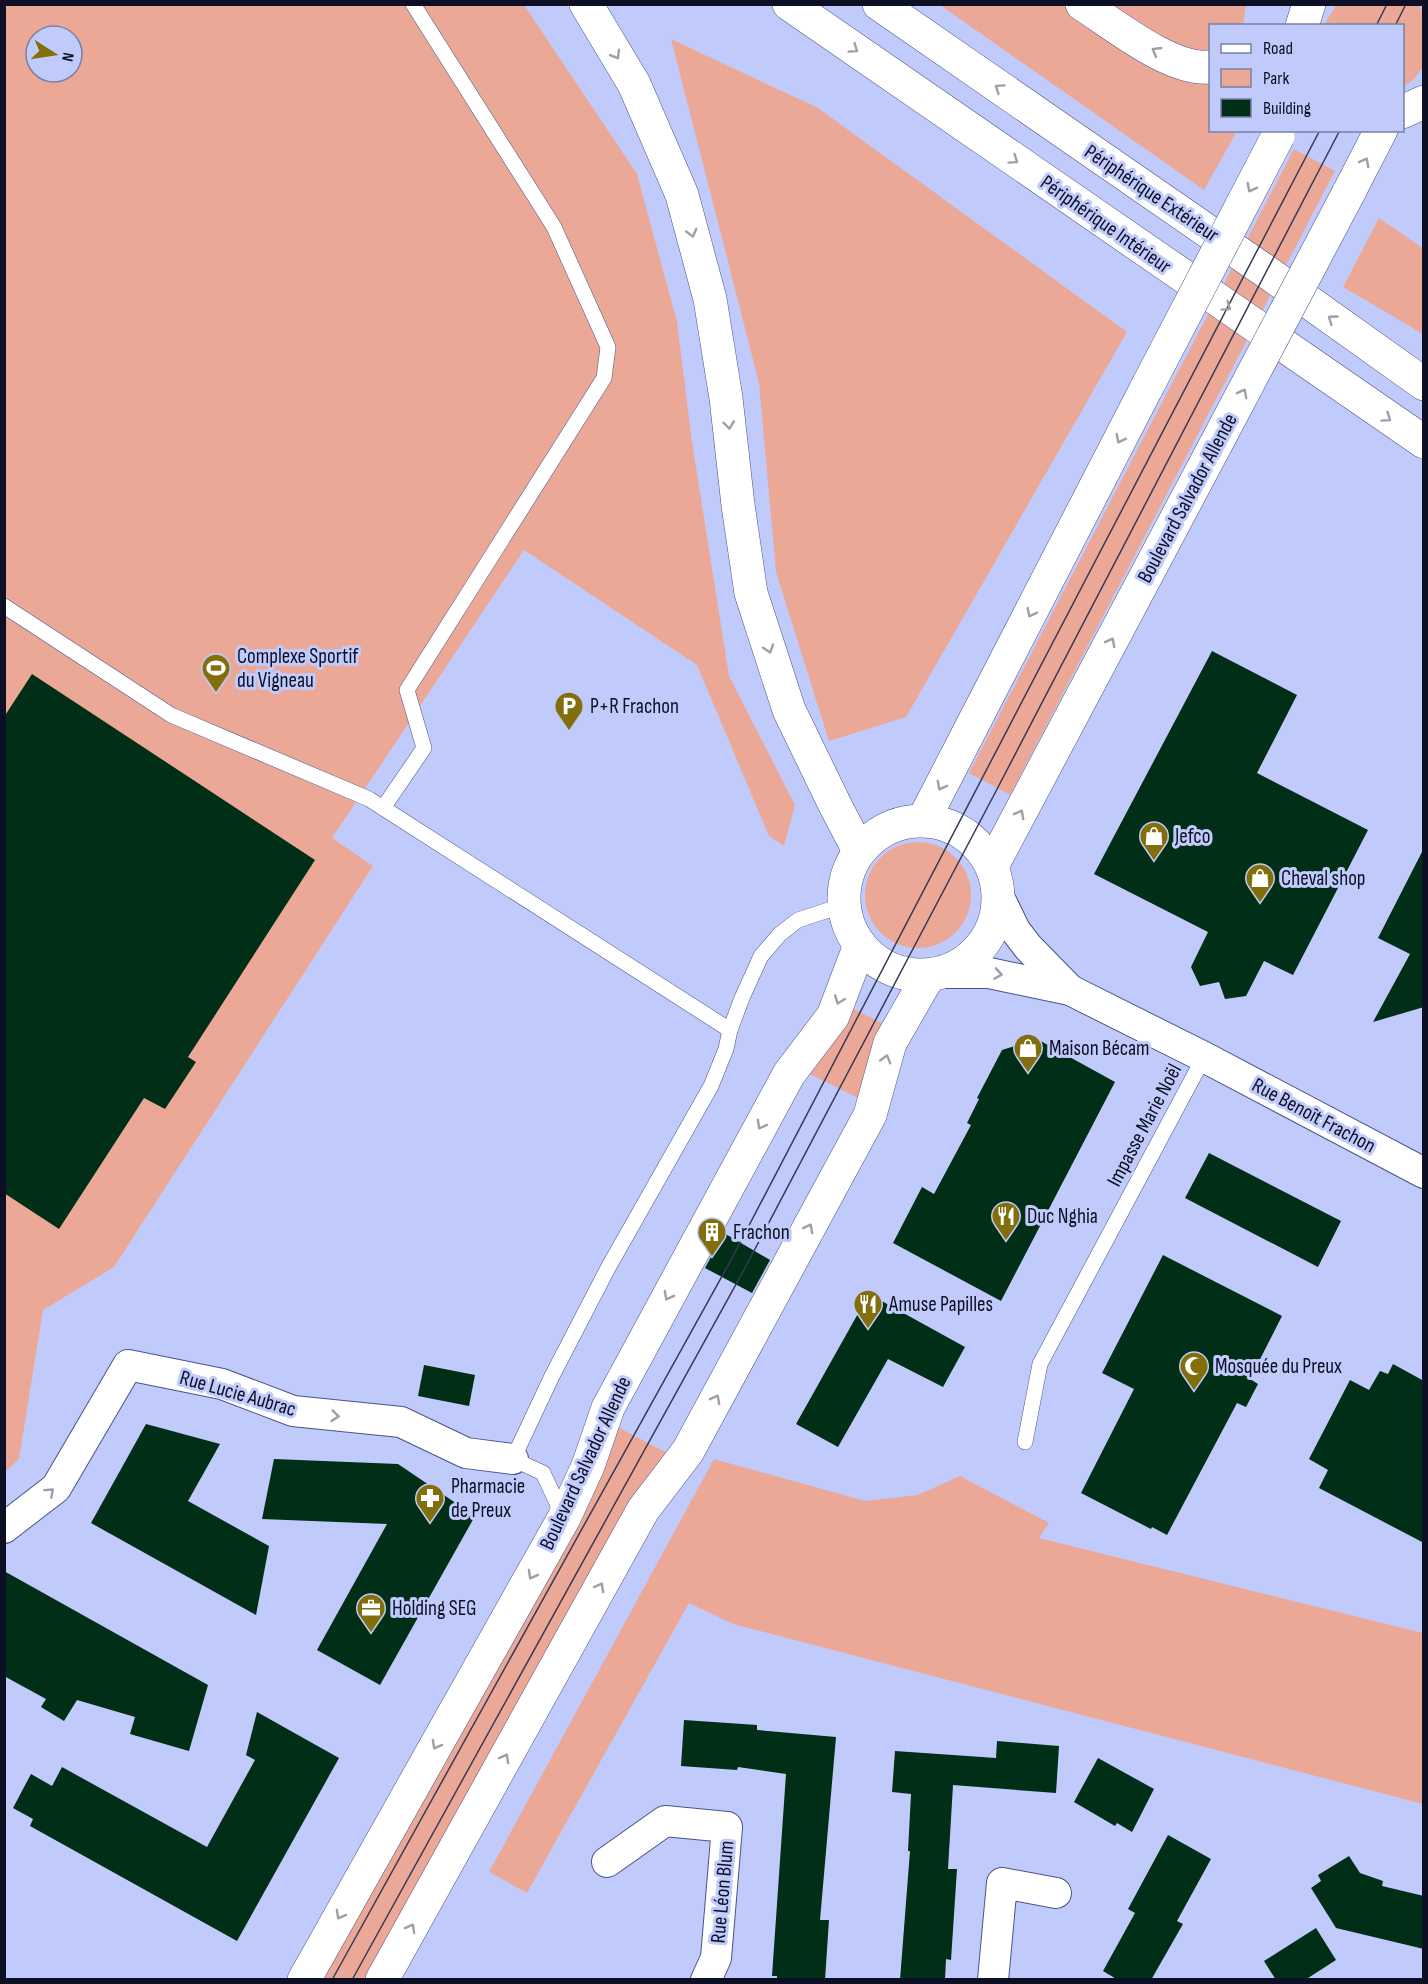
<svg xmlns="http://www.w3.org/2000/svg" width="1428" height="1984" font-family="'Sofia Sans Condensed',sans-serif">
  <style>
    .green { fill: #eca896; fill-rule: evenodd }
    .building { fill: #002e16 }
    .lines { fill: none; stroke-linecap: round; stroke-linejoin: round }
    .service-casing { stroke: #4a5387; stroke-width: 16 }
    .minor-casing { stroke: #4a5387; stroke-width: 32 }
    .tertiary-casing { stroke: #4a5387; stroke-width: 34 }
    .trunk-casing { stroke: #4a5387; stroke-width: 34 }
    .service { stroke: #fff; stroke-width: 15 }
    .minor { stroke: #fff; stroke-width: 30 }
    .tertiary { stroke: #fff; stroke-width: 33 }
    .trunk { stroke: #fff; stroke-width: 33 }
    .tram { stroke: #363a56; stroke-width: 1.5 }
    .tertiary-bridge-casing { stroke: #4a5387; stroke-width: 34; stroke-linecap: butt }
    .tertiary-bridge { stroke: #fff; stroke-width: 33 }
    .oneway { stroke: #9e9fa7 }
    .labels { text-anchor: middle; stroke-width: 6; stroke-linejoin: round; paint-order: stroke }
    .street-label { font-size: 21px; fill: #0d0f24; stroke: #c0cbfb }
    .poi-label { font-size: 21px; fill: #0d0f24; stroke: #c0cbfb; text-anchor: start }
  </style>
  <rect width="100%" height="100%" fill="#c0cbfb"/>
  <g class="green">
    <path d="M4,5H524L637,174L677,322L692,442L729,676L795,805L784,846L769,836L697,665L524,550L332,838L373,866L114,1267L43,1310L19,1459L5,1472ZM36,36H72V72H36Z"/>
    <polygon points="940,5 1246,5 1243,25 1210,26 1210,130 1237,131 1204,190"/>
    <polygon points="1336,5 1418,5 1423,12 1423,67 1414,79 1403,87 1402,26 1324,25"/>
    <polygon points="671,39 818,108 1127,332 906,717 829,741 776,572 759,383"/>
    <polygon points="1294,149 1335,171 1010,795 969,773"/>
    <polygon points="1379,218 1423,248 1423,334 1343,287"/>
    <circle cx="918" cy="895" r="53"/>
    <polygon points="850,1007 887,1026 862,1100 802,1070"/>
    <polygon points="612,1424 669,1454 634,1499 366,1979 315,1980"/>
    <polygon points="714,1459 865,1501 918,1495 960,1476 1049,1523 1039,1538 1423,1633 1423,1804 733,1624 689,1603 527,1893 489,1872"/>
  </g>
  <g class="building">
    <polygon points="1212,651 1297,695 1257,773 1368,830 1293,975 1264,961 1246,996 1225,999 1219,982 1200,986 1191,967 1208,932 1094,874"/>
    <polygon points="32,674 315,860 188,1057 196,1062 165,1109 144,1098 59,1229 4,1193 4,717"/>
    <polygon points="1424,848 1424,1007 1373,1022 1410,954 1378,938"/>
    <polygon points="1037,1039 1115,1082 1001,1301 893,1243 922,1187 934,1194 971,1125 967,1123 979,1099 977,1098 1002,1050"/>
    <polygon points="1209,1153 1341,1221 1318,1267 1185,1198"/>
    <polygon points="724,1233 770,1260 752,1293 705,1268"/>
    <polygon points="1163,1255 1282,1316 1250,1379 1258,1384 1246,1407 1237,1403 1167,1535 1152,1527 1151,1529 1081,1493 1134,1389 1102,1373"/>
    <polygon points="869,1294 965,1347 943,1387 888,1359 838,1447 796,1424"/>
    <polygon points="1393,1364 1424,1381 1424,1543 1319,1488 1328,1470 1309,1459 1350,1380 1369,1390 1380,1371 1388,1374"/>
    <polygon points="424,1365 475,1375 469,1406 418,1396"/>
    <polygon points="146,1424 220,1444 188,1501 269,1546 256,1615 91,1523"/>
    <polygon points="274,1459 398,1464 475,1516 380,1685 317,1650 387,1524 262,1519"/>
    <polygon points="4,1571 208,1685 189,1751 130,1734 135,1717 77,1700 64,1721 41,1707 46,1699 4,1676"/>
    <polygon points="257,1712 339,1758 237,1941 30,1826 33,1819 13,1808 31,1774 52,1786 62,1767 207,1847 255,1760 246,1755"/>
    <polygon points="684,1720 757,1725 757,1730 836,1737 820,1920 829,1920 825,1980 777,1980 777,1976 772,1976 786,1774 738,1767 737,1770 681,1766"/>
    <polygon points="997,1741 1059,1746 1056,1793 953,1785 948,1869 957,1869 951,1960 946,1959 945,1980 900,1980 910,1851 908,1851 911,1794 892,1792 895,1751 996,1758"/>
    <polygon points="1098,1758 1154,1789 1132,1832 1117,1823 1115,1826 1074,1802"/>
    <polygon points="1168,1835 1211,1859 1177,1921 1183,1924 1151,1980 1118,1980 1103,1971 1135,1913 1128,1909"/>
    <polygon points="1349,1856 1360,1873 1383,1881 1382,1886 1424,1896 1424,1949 1336,1928 1311,1888 1321,1881 1318,1875"/>
    <polygon points="1316,1928 1336,1960 1305,1980 1276,1980 1264,1961"/>
  </g>
  <g class="lines">
    <g class="service-casing">
      <g id="service">
        <polyline points="4,606 171,715 369,799 730,1030"/>
        <polyline points="383,808 424,748 407,690 604,378 608,347 554,227 413,4"/>
        <polyline points="1025,1442 1040,1364 1204,1057"/>
        <polyline points="563,1516 543,1473 513,1459 552,1376 608,1268 711,1086 726,1049 730,1030 742,998 761,956 780,934 798,920 844,905"/>
      </g>
    </g>
    <g class="minor-casing">
      <g id="minor">
        <polyline points="1000,899 1015,930 1028,947 1070,990"/>
        <polyline points="940,973 989,973 1070,990 1204,1057 1424,1173"/>
        <polyline points="4,1528 56,1488 128,1365 222,1384 293,1411 401,1422 466,1453 513,1459"/>
        <polyline points="607,1862 665,1821 727,1827 716,1958 706,1980"/>
        <polyline points="993,1980 1002,1883 1056,1893"/>
      </g>
    </g>
    <g class="tertiary-casing">
      <g id="tertiary">
        <polyline points="1302,26 1309,4"/>
        <polyline points="1402,112 1424,102"/>
        <polyline points="1348,194 1381,130"/>
        <polyline points="924,819 1147,387"/>
        <circle cx="921" cy="898" r="77"/>
        <polyline points="992,866 1216,444"/>
        <polyline points="304,1980 564,1518 588,1466 608,1408 789,1074 833,1016 860,945"/>
        <polyline points="382,1980 643,1510 688,1451 870,1115 890,1043 929,975"/>
      </g>
    </g>
    <g class="trunk-casing">
      <g id="trunk">
        <polyline points="586,4 634,84 682,195 710,299 726,398 738,505 751,593 789,710 834,803 859,851"/>
        <polyline points="789,4 1424,442"/>
        <polyline points="879,4 1271,275 1424,384"/>
        <path d="M1082,4C1115,25 1171,71 1210,67"/>
      </g>
    </g>
    <use href="#service" class="service"/>
    <use href="#minor" class="minor"/>
    <use href="#tertiary" class="tertiary"/>
    <use href="#trunk" class="trunk"/>
    <g class="tram">
      <polyline points="1376,26 1387,4"/>
      <polyline points="1395,26 1406,4"/>
      <polyline points="332,1980 731,1260 1320,130"/>
      <polyline points="352,1980 745,1268 995,793 1340,130"/>
    </g>
    <g class="tertiary-bridge-casing">
      <g id="tertiary-bridge">
        <polyline points="1147,387 1278,136"/>
        <polyline points="1216,444 1348,194"/>
      </g>
    </g>
    <use href="#tertiary-bridge" class="tertiary-bridge"/>
  </g>
  <defs><path id="oneway-chevron" d="M-2-3.5L2.5 0L-2 3.5" fill="none" stroke-width="1.6" stroke-linecap="round" stroke-linejoin="round" transform="scale(1.5)"/></defs>
  <g class="oneway">
    <use href="#oneway-chevron" transform="translate(854 49) rotate(35)"/>
    <use href="#oneway-chevron" transform="translate(1156 51) rotate(-150)"/>
    <use href="#oneway-chevron" transform="translate(616 55) rotate(59)"/>
    <use href="#oneway-chevron" transform="translate(999 88) rotate(-145)"/>
    <use href="#oneway-chevron" transform="translate(1014 160) rotate(35)"/>
    <use href="#oneway-chevron" transform="translate(1365 162) rotate(-62)"/>
    <use href="#oneway-chevron" transform="translate(1251 188) rotate(117)"/>
    <use href="#oneway-chevron" transform="translate(692 233) rotate(75)"/>
    <use href="#oneway-chevron" transform="translate(1227 307) rotate(35)"/>
    <use href="#oneway-chevron" transform="translate(1332 319) rotate(-144)"/>
    <use href="#oneway-chevron" transform="translate(1243 393) rotate(-62)"/>
    <use href="#oneway-chevron" transform="translate(1387 418) rotate(34)"/>
    <use href="#oneway-chevron" transform="translate(729 425) rotate(83)"/>
    <use href="#oneway-chevron" transform="translate(1120 439) rotate(117)"/>
    <use href="#oneway-chevron" transform="translate(1031 613) rotate(117)"/>
    <use href="#oneway-chevron" transform="translate(1111 642) rotate(-62)"/>
    <use href="#oneway-chevron" transform="translate(769 649) rotate(72)"/>
    <use href="#oneway-chevron" transform="translate(941 786) rotate(118)"/>
    <use href="#oneway-chevron" transform="translate(1020 814) rotate(-62)"/>
    <use href="#oneway-chevron" transform="translate(998 974) rotate(9)"/>
    <use href="#oneway-chevron" transform="translate(839 1000) rotate(110)"/>
    <use href="#oneway-chevron" transform="translate(886 1059) rotate(-74)"/>
    <use href="#oneway-chevron" transform="translate(761 1125) rotate(119)"/>
    <use href="#oneway-chevron" transform="translate(809 1228) rotate(-62)"/>
    <use href="#oneway-chevron" transform="translate(668 1296) rotate(118)"/>
    <use href="#oneway-chevron" transform="translate(716 1399) rotate(-62)"/>
    <use href="#oneway-chevron" transform="translate(335 1416) rotate(6)"/>
    <use href="#oneway-chevron" transform="translate(50 1492) rotate(-42)"/>
    <use href="#oneway-chevron" transform="translate(532 1575) rotate(119)"/>
    <use href="#oneway-chevron" transform="translate(600 1587) rotate(-61)"/>
    <use href="#oneway-chevron" transform="translate(436 1745) rotate(119)"/>
    <use href="#oneway-chevron" transform="translate(505 1758) rotate(-61)"/>
    <use href="#oneway-chevron" transform="translate(340 1915) rotate(119)"/>
    <use href="#oneway-chevron" transform="translate(411 1928) rotate(-61)"/>
  </g>
  <defs>
    <g id="stadium-pin" transform="scale(1.5)"><path d="M0 17L-7.5 6A9.5 9.5 0 1 1 7.5 6Z" fill="#826e0b" stroke="#c0cbfb"/><path d="M0-5a6.5 5 0 1 0 0 10a6.5 5 0 1 0 0-10ZM-3.5-1.8h7v3.6h-7Z" fill="#fff"/></g>
    <g id="parking-pin" transform="scale(1.5)"><path d="M0 17L-7.5 6A9.5 9.5 0 1 1 7.5 6Z" fill="#826e0b" stroke="#c0cbfb"/><path d="M-3.5-5.5H1a3.5 3.5 0 0 1 0 7H-1V5.5H-3.5ZM-1-3.4V-.6H.8a1.4 1.4 0 0 0 0-2.8Z" fill="#fff"/></g>
    <g id="shop-pin" transform="scale(1.5)"><path d="M0 17L-7.5 6A9.5 9.5 0 1 1 7.5 6Z" fill="#826e0b" stroke="#c0cbfb"/><path d="M-5-2.5h2.3a2.7 3.5 0 0 1 5.4 0H5L5.5 6h-11ZM-1.5-2.5h3a1.5 2.3 0 0 0-3 0Z" fill="#fff"/></g>
    <g id="restaurant-pin" transform="scale(1.5)"><path d="M0 17L-7.5 6A9.5 9.5 0 1 1 7.5 6Z" fill="#826e0b" stroke="#c0cbfb"/><path d="M-5-6h1v4h1v-4h1v4h1v-4h1v5L-1.5 .5V6h-2V.5L-5-1ZM5-6V6H3V1.5H1.5Q1.5-4 5-6Z" fill="#fff"/></g>
    <g id="building-pin" transform="scale(1.5)"><path d="M0 17L-7.5 6A9.5 9.5 0 1 1 7.5 6Z" fill="#826e0b" stroke="#c0cbfb"/><path d="M-4-6H4V6H1V3H-1V6H-4ZM-2.5-4.3h1.7v1.8h-1.7ZM.8-4.3h1.7v1.8H.8ZM-2.5-1h1.7V.8h-1.7ZM.8-1h1.7V.8H.8Z" fill="#fff"/></g>
    <g id="mosque-pin" transform="scale(1.5)"><path d="M0 17L-7.5 6A9.5 9.5 0 1 1 7.5 6Z" fill="#826e0b" stroke="#c0cbfb"/><path d="M3.5-4.9A6 6 0 1 0 3.5 4.9A5 5 0 1 1 3.5-4.9Z" fill="#fff"/></g>
    <g id="pharmacy-pin" transform="scale(1.5)"><path d="M0 17L-7.5 6A9.5 9.5 0 1 1 7.5 6Z" fill="#826e0b" stroke="#c0cbfb"/><path d="M-2-6h4v4h4v4h-4v4h-4v-4h-4v-4h4Z" fill="#fff"/></g>
    <g id="office-pin" transform="scale(1.5)"><path d="M0 17L-7.5 6A9.5 9.5 0 1 1 7.5 6Z" fill="#826e0b" stroke="#c0cbfb"/><path d="M-6-3h4V-5.5h4V-3h4V5H-6ZM-1-4.5V-3h2v-1.5ZM-6 0V1H6V0Z" fill="#fff"/></g>
  </defs>
  <g fill-rule="evenodd">
    <use href="#stadium-pin" x="216" y="668"/>
    <use href="#parking-pin" x="569" y="706"/>
    <use href="#shop-pin" x="1154" y="836"/>
    <use href="#shop-pin" x="1260" y="878"/>
    <use href="#shop-pin" x="1028" y="1048"/>
    <use href="#restaurant-pin" x="1006" y="1216"/>
    <use href="#building-pin" x="712" y="1232"/>
    <use href="#restaurant-pin" x="868" y="1304"/>
    <use href="#mosque-pin" x="1194" y="1366"/>
    <use href="#pharmacy-pin" x="430" y="1498"/>
    <use href="#office-pin" x="371" y="1608"/>
  </g>
  <g class="labels">
    <g class="street-label">
      <text transform="translate(1152 193) rotate(34)" y="7">Périphérique Extérieur</text>
      <text transform="translate(1106 224) rotate(35)" y="7">Périphérique Intérieur</text>
      <text transform="translate(1187 498) rotate(-62)" y="7">Boulevard Salvador Allende</text>
      <text transform="translate(1314 1115) rotate(28)" y="7">Rue Benoît Frachon</text>
      <text transform="translate(1144 1125) rotate(-62)" y="7">Impasse Marie Noël</text>
      <text transform="translate(238 1393) rotate(16)" y="7">Rue Lucie Aubrac</text>
      <text transform="translate(585 1463) rotate(-65)" y="7">Boulevard Salvador Allende</text>
      <text transform="translate(722 1892) rotate(-85)" y="7">Rue Léon Blum</text>
    </g>
    <g class="poi-label">
      <text x="237" y="663">Complexe Sportif<tspan x="237" dy="24">du Vigneau</tspan></text>
      <text x="590" y="713">P+R Frachon</text>
      <text x="1175" y="843">Jefco</text>
      <text x="1281" y="885">Cheval shop</text>
      <text x="1049" y="1055">Maison Bécam</text>
      <text x="1027" y="1223">Duc Nghia</text>
      <text x="733" y="1239">Frachon</text>
      <text x="889" y="1311">Amuse Papilles</text>
      <text x="1215" y="1373">Mosquée du Preux</text>
      <text x="451" y="1493">Pharmacie<tspan x="451" dy="24">de Preux</tspan></text>
      <text x="392" y="1615">Holding SEG</text>
    </g>
  </g>
  <rect width="1428" height="1984" fill="none" stroke="#0d0f24" stroke-width="12"/>
  <rect x="1209" y="24" width="195" height="108" fill="#c0cbfb" stroke="#7880a5" stroke-width="1.5"/>
  <rect x="1221" y="44" width="30" height="9" fill="#ffffff" stroke="#7880a5" stroke-width="1.5"/>
  <text x="1263" y="54" font-size="18" fill="#0d0f24">Road</text>
  <rect x="1221" y="69" width="30" height="18" fill="#eca896" stroke="#7880a5" stroke-width="1.5"/>
  <text x="1263" y="84" font-size="18" fill="#0d0f24">Park</text>
  <rect x="1221" y="99" width="30" height="18" fill="#002e16" stroke="#7880a5" stroke-width="1.5"/>
  <text x="1263" y="114" font-size="18" fill="#0d0f24">Building</text>
  <g transform="translate(54 54) rotate(102)"><circle r="28" fill="#c0cbfb" stroke="#7880a5" stroke-width="1.5"/>
  <path d="M0-4.5L10 22L0 15L-10 22Z" fill="#826e0b"/>
  <text y="-9" font-size="16" font-weight="bold" text-anchor="middle" fill="#0d0f24">N</text>
  </g>
</svg>
